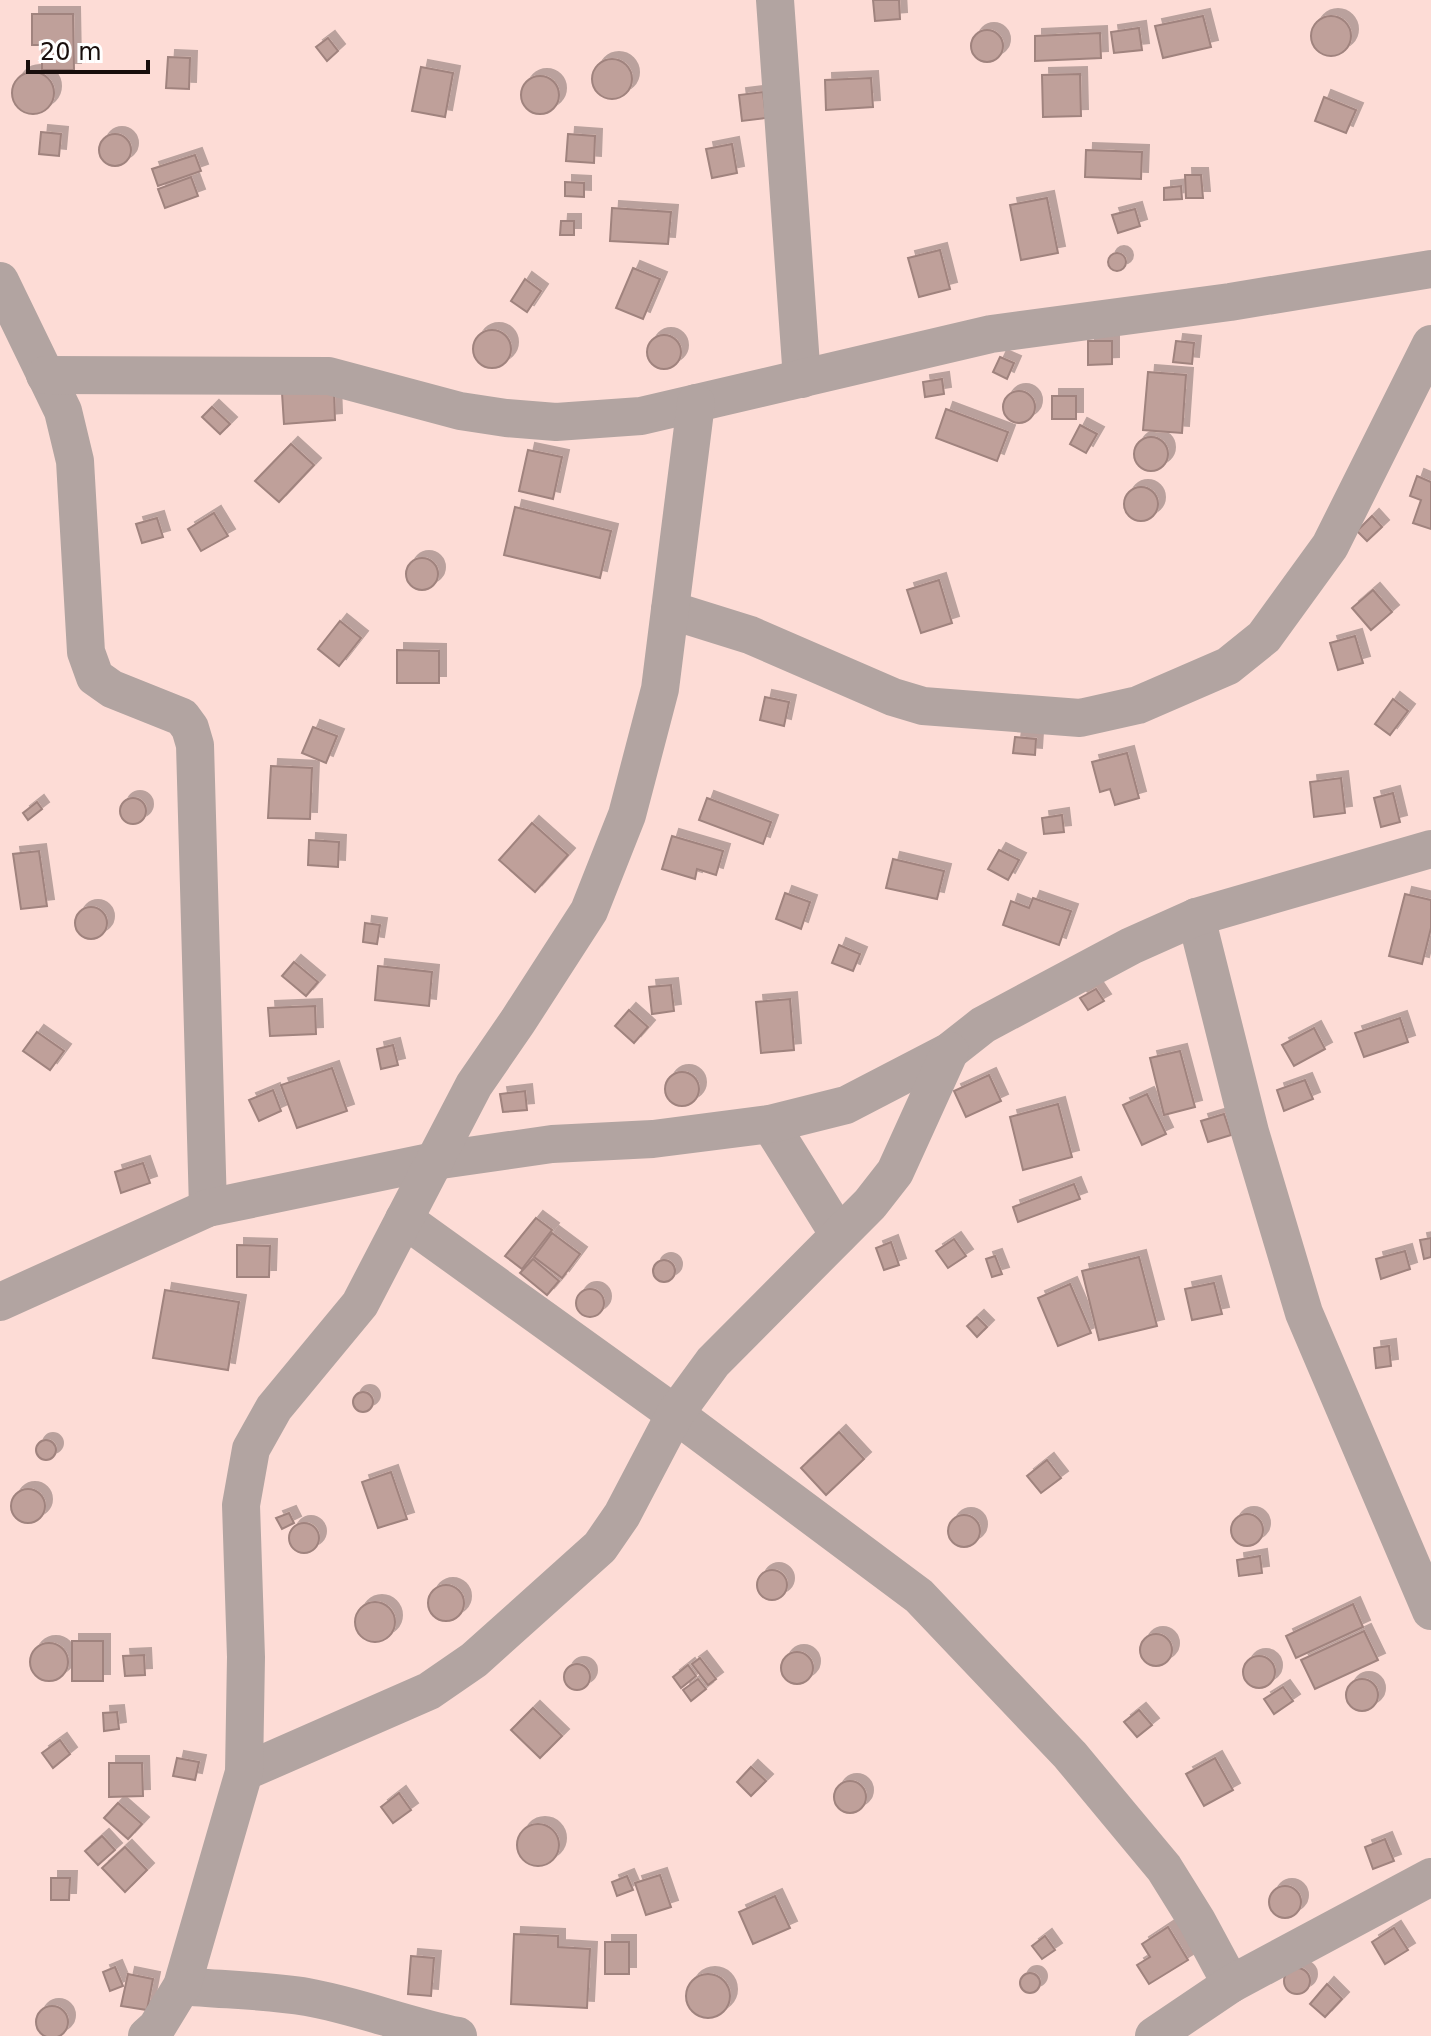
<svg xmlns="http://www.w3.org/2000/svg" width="1431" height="2036" font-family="'DejaVu Sans',sans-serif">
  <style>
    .building { fill: #bfa09a; stroke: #a0837e; stroke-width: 2; filter: url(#shadow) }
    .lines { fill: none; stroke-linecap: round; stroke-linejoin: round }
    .street { stroke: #b2a4a1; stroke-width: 38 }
  </style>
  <defs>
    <filter id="shadow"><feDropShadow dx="7" dy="-7" stdDeviation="0" flood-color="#0004"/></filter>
  </defs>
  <rect width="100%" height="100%" fill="#fddcd6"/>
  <g class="building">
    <polygon points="873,0 899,0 900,19 875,21"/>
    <polygon points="32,14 73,14 74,70 42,70 42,45 32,45"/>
    <circle cx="1331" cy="36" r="20"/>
    <polygon points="1203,16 1211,47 1163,58 1155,26"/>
    <polygon points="1139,28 1142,50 1114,53 1111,32"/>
    <circle cx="987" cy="46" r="16"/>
    <polygon points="1100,33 1101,58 1035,61 1035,36"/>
    <polygon points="328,38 338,51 327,61 316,47"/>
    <polygon points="168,57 190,58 189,89 166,88"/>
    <circle cx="612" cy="79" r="20"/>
    <polygon points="421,67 453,73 445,117 412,111"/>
    <circle cx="33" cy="93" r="21"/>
    <polygon points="1080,74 1081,116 1043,117 1042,75"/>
    <circle cx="540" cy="95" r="19"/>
    <polygon points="871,78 873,107 826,110 825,80"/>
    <polygon points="763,92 766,118 742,121 739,95"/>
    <polygon points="1324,97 1356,110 1346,133 1315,121"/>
    <polygon points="41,132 61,134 59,156 39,154"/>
    <circle cx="115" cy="150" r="16"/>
    <polygon points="568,134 595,136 594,163 566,161"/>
    <polygon points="732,144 737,173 712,178 706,149"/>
    <polygon points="1086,150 1142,152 1141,179 1085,177"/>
    <polygon points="195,155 201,171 158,186 152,169"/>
    <polygon points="1185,175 1201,175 1203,198 1186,198"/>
    <polygon points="191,177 198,196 165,208 158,189"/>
    <polygon points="565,182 584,183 584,197 565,196"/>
    <polygon points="1181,186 1182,199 1164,200 1164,188"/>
    <polygon points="1047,198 1058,253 1021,260 1010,205"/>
    <polygon points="612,208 671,212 668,244 610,241"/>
    <polygon points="1135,209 1140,226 1118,233 1112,215"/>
    <polygon points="561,221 574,221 574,235 560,235"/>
    <polygon points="940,250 950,289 919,297 908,258"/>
    <circle cx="1117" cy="262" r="9"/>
    <polygon points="633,268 660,279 643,319 616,308"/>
    <polygon points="525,279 541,291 527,312 511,301"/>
    <circle cx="492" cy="349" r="19"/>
    <circle cx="664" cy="352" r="17"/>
    <polygon points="1088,341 1112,341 1112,364 1088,365"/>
    <polygon points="1176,341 1194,343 1192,364 1173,362"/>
    <polygon points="1000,357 1014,363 1007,379 993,372"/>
    <polygon points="1148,372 1186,375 1182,433 1143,430"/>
    <polygon points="942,379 944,394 925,397 923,382"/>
    <polygon points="334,390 335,420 284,424 282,393"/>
    <circle cx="1019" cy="407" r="16"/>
    <rect x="1052" y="396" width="24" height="23"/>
    <polygon points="212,407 230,424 220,434 202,417"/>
    <polygon points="946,409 1008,432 997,461 936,438"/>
    <polygon points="1080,425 1097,434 1086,453 1070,444"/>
    <circle cx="1151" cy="454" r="17"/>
    <polygon points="291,444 314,465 279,502 255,481"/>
    <polygon points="528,450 562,457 553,499 519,491"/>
    <polygon points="1417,476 1431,482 1431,529 1413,523 1421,500 1410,496"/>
    <circle cx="1141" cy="504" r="17"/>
    <polygon points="515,507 611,531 600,578 504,555"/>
    <polygon points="214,513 228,536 201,551 188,529"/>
    <polygon points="1372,516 1382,527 1367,541 1357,531"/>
    <polygon points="157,518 163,537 142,543 136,524"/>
    <circle cx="422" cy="574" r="16"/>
    <polygon points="939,580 952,623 921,633 907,590"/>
    <polygon points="1373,590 1392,612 1371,630 1352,608"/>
    <polygon points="340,621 361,638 339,666 318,649"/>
    <polygon points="1355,636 1363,663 1338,670 1330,643"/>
    <polygon points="397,650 439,651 439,683 397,683"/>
    <polygon points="765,697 789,702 784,726 760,720"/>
    <polygon points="1393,699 1408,711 1390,735 1375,724"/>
    <polygon points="313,727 337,736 326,763 302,753"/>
    <polygon points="1015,737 1036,739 1035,755 1013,753"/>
    <polygon points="1127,753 1139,798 1115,805 1110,789 1100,792 1092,762"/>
    <polygon points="271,766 312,768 310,819 268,818"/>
    <polygon points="1341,778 1345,813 1314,817 1310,782"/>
    <polygon points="1393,793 1400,822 1381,827 1374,798"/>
    <circle cx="133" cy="811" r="13"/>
    <polygon points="707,798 771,822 763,844 699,820"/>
    <polygon points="37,802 42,809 28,820 23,813"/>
    <polygon points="1062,815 1064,832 1044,834 1042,818"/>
    <polygon points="532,823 568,855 535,892 499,860"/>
    <polygon points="672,836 723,851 716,875 697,869 695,879 662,869"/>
    <polygon points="309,840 339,842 338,867 308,865"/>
    <polygon points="999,850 1019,860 1008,880 988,869"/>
    <polygon points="39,851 47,906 21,909 13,854"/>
    <polygon points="893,859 944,871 937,899 886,888"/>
    <polygon points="785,893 810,902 801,929 776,919"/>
    <polygon points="1405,894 1431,900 1431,928 1422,964 1389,956"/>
    <polygon points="1033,898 1071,911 1059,945 1003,925 1011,901 1029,908"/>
    <circle cx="91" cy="923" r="16"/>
    <polygon points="365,923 380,925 377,944 363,942"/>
    <polygon points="839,945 860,954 853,971 832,963"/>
    <polygon points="294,962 318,982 306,996 282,976"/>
    <polygon points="378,966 432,972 429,1006 375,1000"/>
    <polygon points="671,985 674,1011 652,1014 649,987"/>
    <polygon points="1096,989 1104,1001 1088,1010 1080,998"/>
    <polygon points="790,999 794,1050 761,1053 756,1002"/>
    <polygon points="315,1006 316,1034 270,1036 268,1008"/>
    <polygon points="629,1010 648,1027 634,1043 615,1026"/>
    <polygon points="1400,1018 1408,1042 1364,1057 1355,1033"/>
    <polygon points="1314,1028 1325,1049 1294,1066 1282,1045"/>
    <polygon points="37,1032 64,1051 50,1070 23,1051"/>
    <polygon points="393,1045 398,1065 381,1069 377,1049"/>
    <polygon points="1180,1051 1195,1107 1164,1115 1150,1058"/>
    <polygon points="332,1068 347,1111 297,1128 281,1085"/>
    <circle cx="682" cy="1089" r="17"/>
    <polygon points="989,1075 1001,1101 966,1117 954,1091"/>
    <polygon points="1305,1080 1313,1099 1284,1111 1277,1090"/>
    <polygon points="273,1090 281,1111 259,1121 249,1100"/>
    <polygon points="525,1091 527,1110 503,1112 500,1094"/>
    <polygon points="1147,1094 1166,1134 1142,1145 1123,1105"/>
    <polygon points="1058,1104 1072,1157 1023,1170 1010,1117"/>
    <polygon points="1224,1114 1231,1135 1208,1142 1201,1121"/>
    <polygon points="143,1163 150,1183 121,1193 115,1172"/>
    <polygon points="1074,1184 1080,1199 1018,1222 1013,1207"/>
    <polygon points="536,1218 552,1230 522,1269 505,1256"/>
    <polygon points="552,1233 580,1254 562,1278 534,1257"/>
    <polygon points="1431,1238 1431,1257 1424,1259 1420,1240"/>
    <polygon points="954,1239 966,1256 948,1268 936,1251"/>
    <polygon points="891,1242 899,1265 884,1270 876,1248"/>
    <polygon points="237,1245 270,1246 269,1277 237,1277"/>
    <polygon points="1405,1251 1410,1269 1381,1279 1376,1259"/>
    <polygon points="995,1256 1002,1274 992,1277 986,1259"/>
    <polygon points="1139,1257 1157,1326 1099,1340 1082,1271"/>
    <polygon points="533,1259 559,1281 547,1295 520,1273"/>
    <circle cx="664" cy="1271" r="11"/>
    <polygon points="1214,1283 1222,1314 1192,1320 1185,1289"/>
    <polygon points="1070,1284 1091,1333 1058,1346 1038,1298"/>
    <circle cx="590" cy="1303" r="14"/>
    <polygon points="165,1290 239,1302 228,1370 153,1358"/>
    <polygon points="977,1317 987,1327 977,1337 967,1326"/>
    <polygon points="1389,1346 1391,1366 1376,1368 1374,1348"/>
    <circle cx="363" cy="1402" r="10"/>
    <polygon points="839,1432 864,1459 826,1495 801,1468"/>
    <circle cx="46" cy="1450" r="10"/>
    <polygon points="1047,1460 1061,1478 1041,1493 1027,1476"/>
    <polygon points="391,1472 407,1519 378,1528 362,1482"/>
    <circle cx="28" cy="1506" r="17"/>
    <polygon points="289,1513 294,1523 282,1529 276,1518"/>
    <circle cx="1247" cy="1530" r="16"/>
    <circle cx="964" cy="1531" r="16"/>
    <circle cx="304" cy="1538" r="15"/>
    <polygon points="1260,1556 1262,1573 1239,1576 1237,1560"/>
    <circle cx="772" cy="1585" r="15"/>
    <circle cx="446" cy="1603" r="18"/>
    <circle cx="375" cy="1622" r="20"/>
    <polygon points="1353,1604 1363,1627 1296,1658 1286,1636"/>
    <polygon points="1364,1631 1378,1660 1315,1689 1301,1660"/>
    <circle cx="1156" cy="1650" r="16"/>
    <rect x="72" y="1641" width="31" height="40"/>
    <circle cx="49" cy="1662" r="19"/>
    <circle cx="797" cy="1668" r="16"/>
    <polygon points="144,1655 145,1675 125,1676 123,1656"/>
    <circle cx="1259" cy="1672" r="16"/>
    <polygon points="700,1658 716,1679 708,1685 692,1664"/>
    <circle cx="577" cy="1677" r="13"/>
    <polygon points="688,1665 696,1676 681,1688 673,1677"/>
    <polygon points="698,1679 706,1689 691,1701 683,1690"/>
    <circle cx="1362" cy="1695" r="16"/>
    <polygon points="1283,1687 1293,1701 1274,1714 1264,1699"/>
    <polygon points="533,1708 562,1736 540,1758 511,1730"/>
    <polygon points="1139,1710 1152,1725 1137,1737 1124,1722"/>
    <polygon points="117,1712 119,1729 104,1731 103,1713"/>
    <polygon points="60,1740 70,1754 53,1768 42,1753"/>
    <polygon points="177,1758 199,1762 195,1780 173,1776"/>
    <polygon points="1215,1758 1233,1790 1204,1806 1186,1774"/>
    <polygon points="109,1763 142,1763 143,1796 109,1797"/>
    <polygon points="751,1767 766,1781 751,1796 737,1782"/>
    <circle cx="850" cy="1797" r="16"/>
    <polygon points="399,1793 411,1810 393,1823 381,1807"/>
    <polygon points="118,1803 142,1824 128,1839 104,1818"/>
    <circle cx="538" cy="1845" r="21"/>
    <polygon points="102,1836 115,1850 98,1865 85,1851"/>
    <polygon points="1385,1839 1394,1861 1373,1869 1365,1847"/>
    <polygon points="125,1847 147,1870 125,1892 102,1868"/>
    <polygon points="660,1875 671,1907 646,1915 635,1883"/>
    <polygon points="627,1876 633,1890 617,1896 612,1882"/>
    <polygon points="51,1878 70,1878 69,1900 51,1900"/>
    <circle cx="1285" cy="1902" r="16"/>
    <polygon points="775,1896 790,1928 753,1944 739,1912"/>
    <polygon points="1168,1927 1188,1960 1149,1984 1137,1965 1150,1957 1142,1944"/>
    <polygon points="1394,1928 1408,1950 1385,1964 1372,1942"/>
    <polygon points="514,1934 558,1936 558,1947 590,1949 587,2008 511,2004"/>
    <polygon points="1045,1936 1055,1950 1042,1959 1032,1946"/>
    <rect x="605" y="1942" width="24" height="32"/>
    <polygon points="411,1956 434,1958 431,1996 408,1994"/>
    <polygon points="115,1967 123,1986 110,1991 103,1972"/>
    <circle cx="1297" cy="1981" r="13"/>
    <circle cx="1030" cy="1983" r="10"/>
    <polygon points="128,1974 153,1979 147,2010 121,2006"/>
    <circle cx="708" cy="1996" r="22"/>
    <polygon points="1327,1984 1342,1999 1325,2017 1310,2004"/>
    <circle cx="52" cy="2022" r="16"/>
  </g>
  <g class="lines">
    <g class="street">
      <polyline points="775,0 802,379"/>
      <polyline points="0,281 63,411 75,461 86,652 95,677 112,689 182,717 190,728 195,745 208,1208"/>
      <polyline points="45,375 329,376 460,411 506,418 556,422 641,416 991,334 1230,302 1431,269"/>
      <polyline points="670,610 750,635 893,697 923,706 1080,718 1138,705 1228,666 1264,637 1330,546 1431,344"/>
      <polyline points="1196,917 1250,1132 1304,1313 1431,1611"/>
      <polyline points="770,1124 839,1235"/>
      <polyline points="404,1219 675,1414 919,1596 1070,1755 1164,1868 1197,1921 1231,1984"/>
      <polyline points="0,1302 208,1208 434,1161 552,1144 653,1139 770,1124 846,1105 950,1051 983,1025 1131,946 1196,917 1431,849"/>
      <polyline points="244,1772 429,1691 474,1660 600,1547 622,1515 675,1414 713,1362 870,1204 895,1172 950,1051"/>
      <path d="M182,1986C223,1990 266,1990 307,1997C358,2006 407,2026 458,2036"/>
      <polyline points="147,2036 157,2027 182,1986 244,1772 246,1657 241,1505 251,1449 274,1408 360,1304 474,1085 518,1021 589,911 627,815 660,689 696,403"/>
      <polyline points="1154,2036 1231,1984 1431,1877"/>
    </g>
  </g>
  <path d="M28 60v12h120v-12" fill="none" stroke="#180e0c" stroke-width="4"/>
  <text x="40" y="60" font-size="24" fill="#180e0c" stroke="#ffffff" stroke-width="6" paint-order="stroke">20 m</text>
</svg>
